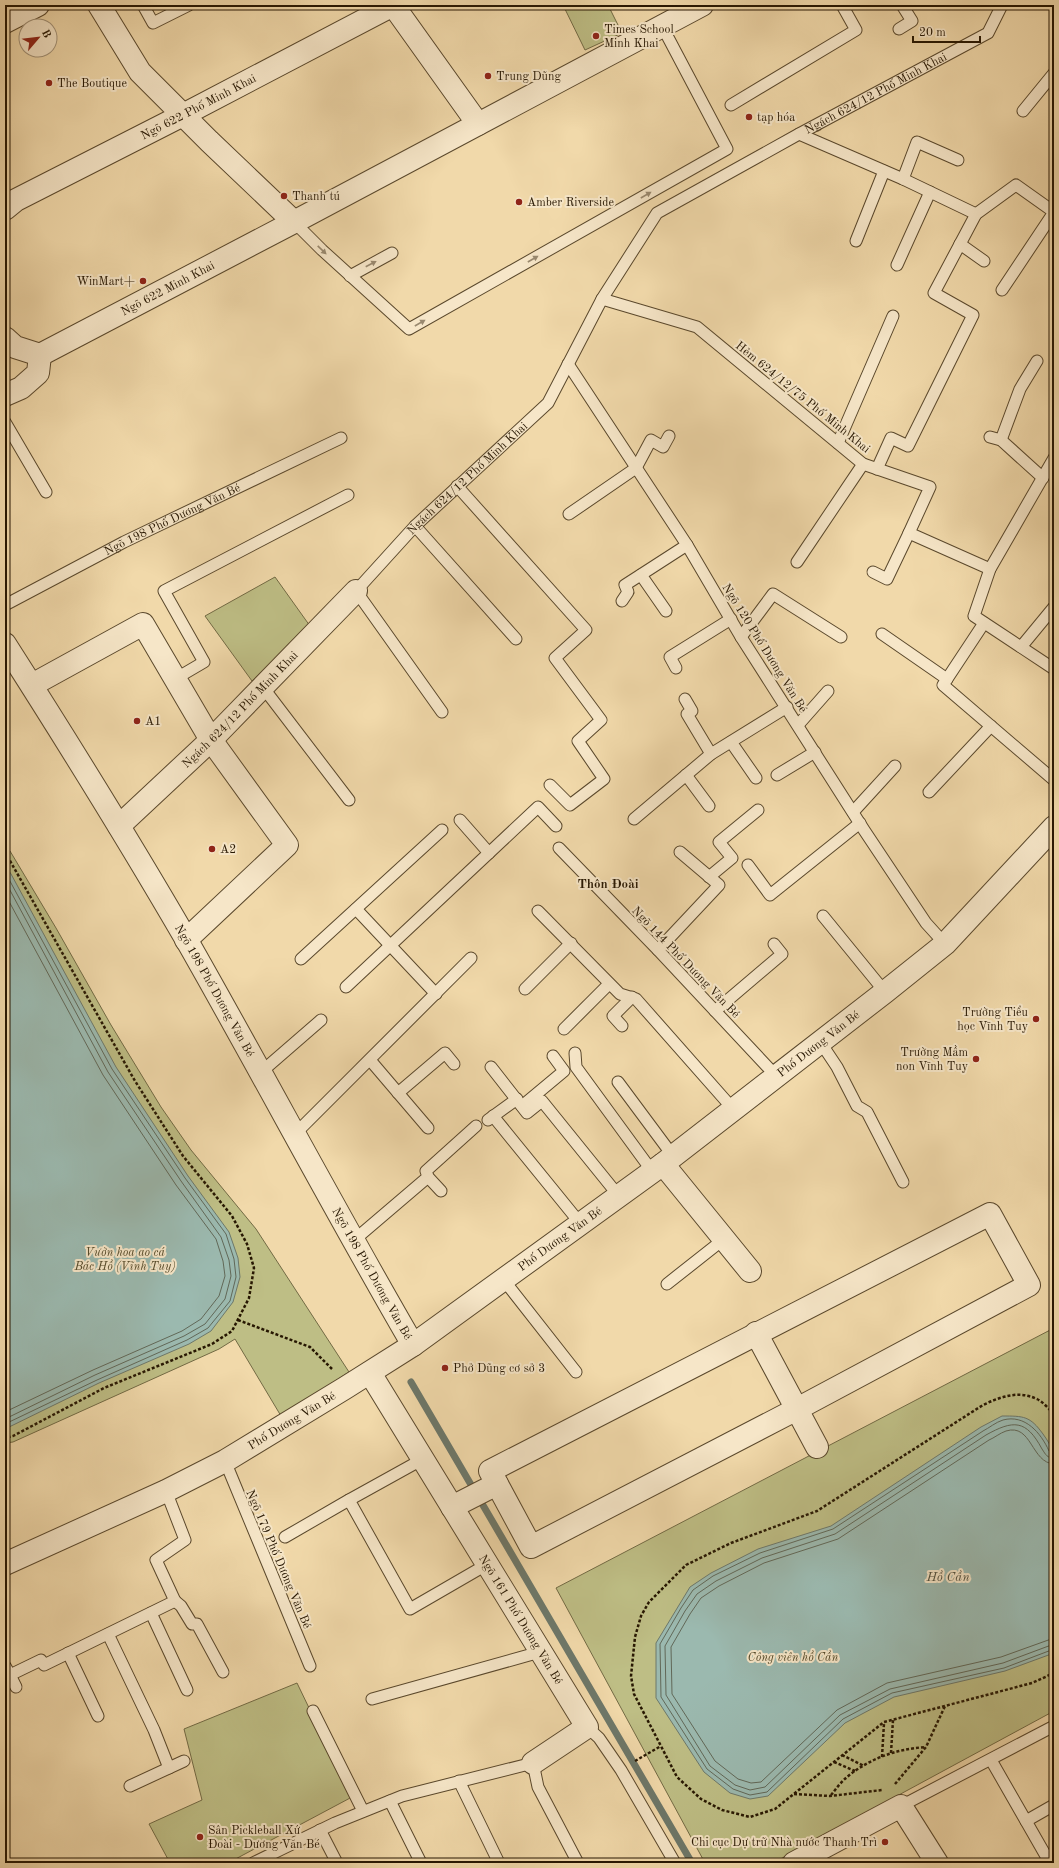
<svg xmlns="http://www.w3.org/2000/svg" width="1059" height="1868" font-family="'Old Standard TT',serif">
  <style>
    .green { fill: #bebe85; stroke: #726a44 }
    .water { fill: #9bb9af; stroke: #6d786a }
    .lines { fill: none; stroke-linecap: round; stroke-linejoin: round }
    .shore { stroke: #616858; stroke-width: 1 }
    .stream { stroke: #6d786a; stroke-width: 7 }
    .service-casing { stroke: #5a482c; stroke-width: 13 }
    .minor-casing { stroke: #5a482c; stroke-width: 24 }
    .tertiary-casing { stroke: #5a482c; stroke-width: 24 }
    .path { stroke: #271702; stroke-width: 2.5; stroke-dasharray: 3 2; stroke-linecap: butt }
    .service { stroke: #f6e6c8; stroke-width: 11 }
    .minor { stroke: #f6e6c8; stroke-width: 22 }
    .tertiary { stroke: #f6e6c8; stroke-width: 22 }
    .oneway { fill: #99896f }
    .poi-dot { fill: #8f2418; stroke: #f6e6c8; stroke-width: 1.5 }
    .labels { text-anchor: middle; stroke-width: 4; stroke-linejoin: round; paint-order: stroke }
    .poi-label { font-size: 12px; fill: #271702; stroke: #f6e6c8; text-anchor: start }
    .street-label { font-size: 12px; fill: #271702; stroke: #f6e6c8 }
    .park-label { font-size: 12px; font-style: italic; fill: #544929; stroke: #f6e6c8 }
    .neighbourhood-label { font-size: 13px; font-weight: bold; fill: #271702; stroke: #f6e6c8 }
    .water-label { font-size: 13px; font-style: italic; fill: #50503f; stroke: #f6e6c8 }
  </style>
  <rect width="100%" height="100%" fill="#f1d9aa"/>
  <filter id="stains"><feTurbulence type="fractalNoise" baseFrequency=".005" numOctaves="4"/><feColorMatrix values="0 0 0 0 .2 0 0 0 0 .09 0 0 0 0 .02 0 0 0 .5 -.17"/></filter>
  <radialGradient id="worn" r=".72"><stop offset=".6" stop-color="#630" stop-opacity="0"/><stop offset="1" stop-color="#630" stop-opacity=".3"/></radialGradient>
  <g class="green">
    <polygon points="563,5 608,5 622,33 585,50"/>
    <polygon points="275,577 310,626 252,681 205,616"/>
    <polygon points="5,846 10,851 56,928 111,1025 161,1107 191,1150 256,1229 349,1372 281,1416 235,1339 219,1349 13,1442 5,1443"/>
    <polygon points="1054,1328 1054,1711 773,1863 705,1863 556,1588"/>
    <polygon points="297,1683 352,1797 228,1863 170,1863 149,1824 202,1800 184,1729"/>
  </g>
  <g class="water">
    <polygon points="5,865 11,874 116,1067 188,1176 229,1232 238,1258 240,1277 233,1302 211,1331 189,1344 99,1383 5,1429"/>
    <path d="M1002,1416C1024,1416 1030,1416 1043,1434C1048,1441 1051,1446 1054,1454V1653L1005,1671L894,1697L845,1723L768,1796L750,1799L730,1793L704,1772L656,1698V1643L690,1587L711,1573L758,1549L831,1526L981,1427Z"/>
  </g>
  <g class="lines">
    <g class="shore">
      <polyline points="5,872 112,1069 185,1178 226,1234 234,1259 236,1277 230,1301 208,1328 187,1340 97,1380 5,1424"/>
      <polyline points="5,881 108,1072 181,1181 221,1237 229,1260 231,1276 225,1299 205,1324 184,1336 95,1375 5,1419"/>
      <polyline points="5,894 103,1075 176,1185 216,1239 223,1261 225,1276 219,1296 201,1319 182,1331 93,1370 5,1412"/>
      <path d="M1054,1453L1049,1451C1041,1433 1025,1414 1003,1420C996,1422 989,1428 983,1431L833,1529L760,1553L713,1576L693,1590L681,1608L660,1644L661,1697L707,1769L733,1789L750,1795L767,1792L843,1719L892,1693L1004,1668L1054,1649"/>
      <path d="M1054,1458C1047,1458 1046,1455 1042,1449C1026,1419 1013,1420 986,1435L835,1534L762,1558L716,1581L697,1594L685,1611L665,1646L666,1695L710,1766L735,1785L750,1790L765,1787L840,1715L890,1689L1003,1663L1054,1644"/>
      <path d="M1054,1464C1031,1463 1032,1423 1006,1431C1000,1433 994,1438 989,1440L838,1539L764,1563L719,1586L701,1598L690,1614L671,1647L672,1694L715,1761L738,1779L751,1783L761,1782L837,1710L887,1683L1001,1657L1054,1638"/>
    </g>
    <polyline class="stream" points="411,1382 692,1863"/>
    <g class="service-casing">
      <g id="service">
        <polyline points="143,5 153,23 189,5"/>
        <polyline points="899,29 912,21 902,5"/>
        <polyline points="731,105 856,30 842,5"/>
        <polyline points="1023,111 1054,73"/>
        <polyline points="799,134 903,179 976,214"/>
        <polyline points="903,179 917,142 958,160"/>
        <polyline points="294,222 322,250 409,329 727,149 662,26"/>
        <polyline points="856,241 884,171"/>
        <polyline points="960,244 984,261"/>
        <polyline points="897,265 930,192"/>
        <polyline points="350,276 392,253"/>
        <polyline points="1002,290 1054,212"/>
        <polyline points="602,299 697,327 863,464 930,487 909,533 990,569"/>
        <polyline points="568,364 687,545 741,637 864,830 926,923 945,944"/>
        <polyline points="5,422 46,492"/>
        <polyline points="990,437 1001,440 1043,478"/>
        <polyline points="1001,440 1020,389 1037,361"/>
        <polyline points="838,443 893,316"/>
        <polyline points="1054,458 990,569 974,616 1054,669"/>
        <polyline points="877,469 891,438 908,446 973,315 934,293 976,214 1016,185 1054,212"/>
        <polyline points="457,486 586,630 555,658 601,720 578,741 604,779 570,805 550,785"/>
        <polyline points="569,514 636,468 651,440 663,447 669,436"/>
        <polyline points="415,526 516,639"/>
        <polyline points="797,562 863,464"/>
        <polyline points="873,572 887,579 909,533"/>
        <polyline points="641,575 666,611"/>
        <polyline points="622,601 628,592 625,585 687,545"/>
        <path id="s1" d="M5,605L124,542L341,438"/>
        <polyline points="984,623 943,685 1054,780"/>
        <polyline points="882,634 947,679"/>
        <polyline points="741,637 773,594 841,637"/>
        <polyline points="1021,647 1054,607"/>
        <polyline points="676,668 670,657 731,619"/>
        <polyline points="175,679 204,662 164,591 348,495"/>
        <polyline points="262,686 349,800"/>
        <polyline points="685,699 692,711 687,714 711,754"/>
        <path id="s2" d="M442,712L356,591L415,526L548,403L602,299L657,213L799,134L988,33L1002,5"/>
        <polyline points="798,725 828,691"/>
        <polyline points="731,742 756,778"/>
        <polyline points="686,775 709,806"/>
        <polyline points="777,775 815,752"/>
        <polyline points="929,792 991,726"/>
        <polyline points="853,812 895,766"/>
        <polyline points="634,819 711,754 787,707"/>
        <polyline points="460,820 489,853"/>
        <polyline points="559,848 658,950 777,1077"/>
        <polyline points="748,865 770,895 860,823"/>
        <polyline points="709,877 732,858 719,842 758,810"/>
        <polyline points="356,909 436,994"/>
        <polyline points="538,911 620,994 636,999 734,1110"/>
        <polyline points="823,916 885,992"/>
        <polyline points="658,950 719,885 680,852"/>
        <polyline points="301,959 442,830"/>
        <polyline points="346,987 538,807 556,826"/>
        <polyline points="525,989 571,943"/>
        <polyline points="715,1011 782,954 774,944"/>
        <polyline points="622,1026 613,1016 632,997"/>
        <polyline points="564,1029 609,984"/>
        <polyline points="821,1043 837,1067 857,1106 867,1112 903,1182"/>
        <polyline points="575,1053 576,1067 652,1171"/>
        <polyline points="370,1060 428,1128"/>
        <polyline points="491,1067 527,1113 542,1101 618,1195"/>
        <polyline points="260,1073 321,1020"/>
        <polyline points="618,1082 673,1156"/>
        <polyline points="398,1093 445,1053 454,1064"/>
        <polyline points="522,1106 564,1071 553,1056"/>
        <polyline points="493,1116 580,1223"/>
        <polyline points="488,1120 517,1099"/>
        <polyline points="294,1135 471,958"/>
        <polyline points="428,1177 441,1191"/>
        <polyline points="353,1241 428,1177 426,1171 476,1126"/>
        <polyline points="503,1279 576,1372"/>
        <polyline points="667,1284 724,1239"/>
        <polyline points="423,1459 349,1500 410,1609 486,1565"/>
        <polyline points="225,1461 310,1666"/>
        <polyline points="285,1537 349,1500"/>
        <polyline points="175,1601 181,1606 192,1624 197,1624 223,1672"/>
        <polyline points="151,1613 187,1690"/>
        <polyline points="108,1634 154,1730 169,1768"/>
        <polyline points="68,1653 98,1716"/>
        <polyline points="5,1666 10,1675 41,1660 44,1665 175,1601 156,1560 185,1540 166,1491"/>
        <polyline points="10,1675 16,1687"/>
        <polyline points="372,1699 540,1652"/>
        <polyline points="313,1711 363,1811"/>
        <polyline points="587,1727 599,1738 621,1770 675,1863"/>
        <polyline points="991,1760 1050,1863"/>
        <polyline points="459,1781 499,1863"/>
        <polyline points="130,1786 184,1761"/>
        <polyline points="390,1801 421,1863"/>
        <polyline points="901,1806 1054,1726"/>
        <polyline points="1026,1821 1054,1805"/>
        <polyline points="320,1830 337,1863"/>
        <polyline points="253,1863 335,1823 402,1796 533,1763 538,1787 578,1863"/>
      </g>
    </g>
    <g class="minor-casing">
      <g id="minor">
        <polyline points="99,5 140,72 209,141 294,222"/>
        <polyline points="393,5 478,124"/>
        <polyline points="5,22 38,5"/>
        <path id="s3" d="M5,209L16,200L183,115L393,5"/>
        <polyline points="5,338 15,347 40,355"/>
        <path id="s4" d="M40,355L294,222L702,5"/>
        <polyline points="5,395 21,388 38,373 40,355"/>
        <path id="s5" d="M5,644C67,741 128,839 186,939C263,1074 335,1211 413,1345"/>
        <polyline points="32,685 143,624 211,740 287,845 186,940"/>
        <path id="s6" d="M119,826L211,740L356,591"/>
        <polyline points="663,1164 750,1271"/>
        <polygon points="990,1214 1029,1285 797,1409 531,1547 490,1471"/>
        <polyline points="756,1333 817,1447"/>
        <path id="s7" d="M370,1373L587,1727L533,1763"/>
        <polyline points="452,1507 497,1484"/>
        <polyline points="794,1863 901,1806 937,1863"/>
      </g>
    </g>
    <g class="tertiary-casing">
      <g id="tertiary">
        <path id="s8" d="M5,1564L166,1491L225,1461L345,1388L413,1345L663,1164L885,992L945,944L1054,827"/>
      </g>
    </g>
    <g class="path">
      <polyline points="5,852 135,1081 183,1156 232,1216 247,1244 254,1268 249,1298 232,1331 212,1344 104,1388 13,1436 5,1438"/>
      <polyline points="238,1320 310,1347 333,1370"/>
      <path d="M1054,1414C1049,1409 1043,1402 1037,1399C1018,1390 1000,1397 983,1405L817,1511L731,1543L686,1565L649,1602L641,1616L635,1637L631,1676L634,1694L677,1777L701,1799L722,1810L750,1817L775,1809L884,1722L1032,1683L1054,1673"/>
      <polyline points="891,1753 893,1720"/>
      <polyline points="842,1755 864,1766"/>
      <polyline points="882,1757 884,1723"/>
      <polyline points="635,1761 661,1746"/>
      <polyline points="834,1762 855,1771"/>
      <polyline points="895,1784 926,1747 945,1706"/>
      <polyline points="794,1794 830,1796 882,1790"/>
      <path d="M831,1795C836,1789 841,1782 847,1777C870,1758 897,1749 926,1747"/>
    </g>
    <use href="#service" class="service"/>
    <use href="#minor" class="minor"/>
    <use href="#tertiary" class="tertiary"/>
  </g>
  <defs><path id="oneway-solid" d="M-6-.8H1V-3.2L6.5 0L1 3.2V.8H-6Z"/></defs>
  <g class="oneway">
    <use href="#oneway-solid" transform="translate(646 195) rotate(-30)"/>
    <use href="#oneway-solid" transform="translate(322 250) rotate(44)"/>
    <use href="#oneway-solid" transform="translate(533 259) rotate(-30)"/>
    <use href="#oneway-solid" transform="translate(371 264) rotate(-28)"/>
    <use href="#oneway-solid" transform="translate(420 323) rotate(-30)"/>
  </g>
  <g class="poi-dot">
    <circle cx="596" cy="36" r="4"/>
    <circle cx="488" cy="76" r="4"/>
    <circle cx="49" cy="83" r="4"/>
    <circle cx="749" cy="117" r="4"/>
    <circle cx="284" cy="196" r="4"/>
    <circle cx="519" cy="202" r="4"/>
    <circle cx="143" cy="281" r="4"/>
    <circle cx="137" cy="721" r="4"/>
    <circle cx="212" cy="849" r="4"/>
    <circle cx="1036" cy="1019" r="4"/>
    <circle cx="976" cy="1059" r="4"/>
    <circle cx="445" cy="1368" r="4"/>
    <circle cx="200" cy="1837" r="4"/>
    <circle cx="885" cy="1842" r="4"/>
  </g>
  <g class="labels">
    <g class="poi-label">
      <text x="604" y="33">Times School<tspan x="604" dy="14">Minh Khai</tspan></text>
      <text x="496" y="80">Trung Dũng</text>
      <text x="57" y="87">The Boutique</text>
      <text x="757" y="121">tạp hóa</text>
      <text x="292" y="200">Thanh tú</text>
      <text x="527" y="206">Amber Riverside</text>
      <text x="135" y="285" text-anchor="end">WinMart+</text>
      <text x="145" y="725">A1</text>
      <text x="220" y="853">A2</text>
      <text x="1028" y="1016" text-anchor="end">Trường Tiểu<tspan x="1028" dy="14">học Vĩnh Tuy</tspan></text>
      <text x="968" y="1056" text-anchor="end">Trường Mầm<tspan x="968" dy="14">non Vĩnh Tuy</tspan></text>
      <text x="453" y="1372">Phở Dũng cơ sở 3</text>
      <text x="208" y="1834">Sân Pickleball Xứ<tspan x="208" dy="14">Đoài - Dương Văn Bé</tspan></text>
      <text x="877" y="1846" text-anchor="end">Chi cục Dự trữ Nhà nước Thanh Trì</text>
    </g>
    <g class="street-label">
      <text dy="4" stroke="none"><textPath href="#s2" startOffset="886">Ngách 624/12 Phố Minh Khai</textPath></text>
      <text dy="4" stroke="none"><textPath href="#s3" startOffset="219">Ngõ 622 Phố Minh Khai</textPath></text>
      <text dy="4" stroke="none"><textPath href="#s4" startOffset="144">Ngõ 622 Minh Khai</textPath></text>
      <text transform="translate(803 397) rotate(39)" y="4">Hẻm 624/12/75 Phố Minh Khai</text>
      <text dy="4" stroke="none"><textPath href="#s2" startOffset="307">Ngách 624/12 Phố Minh Khai</textPath></text>
      <text dy="4" stroke="none"><textPath href="#s1" startOffset="188">Ngõ 198 Phố Dương Văn Bé</textPath></text>
      <text transform="translate(765 648) rotate(58)" y="4">Ngõ 120 Phố Dương Văn Bé</text>
      <text dy="4" stroke="none"><textPath href="#s6" startOffset="168">Ngách 624/12 Phố Minh Khai</textPath></text>
      <text transform="translate(686 962) rotate(46)" y="4">Ngõ 144 Phố Dương Văn Bé</text>
      <text dy="4" stroke="none"><textPath href="#s5" startOffset="405">Ngõ 198 Phố Dương Văn Bé</textPath></text>
      <text dy="4" stroke="none"><textPath href="#s8" startOffset="969">Phố Dương Văn Bé</textPath></text>
      <text dy="4" stroke="none"><textPath href="#s8" startOffset="645">Phố Dương Văn Bé</textPath></text>
      <text dy="4" stroke="none"><textPath href="#s5" startOffset="729">Ngõ 198 Phố Dương Văn Bé</textPath></text>
      <text dy="4" stroke="none"><textPath href="#s8" startOffset="321">Phố Dương Văn Bé</textPath></text>
      <text transform="translate(279 1559) rotate(67)" y="4">Ngõ 179 Phố Dương Văn Bé</text>
      <text dy="4" stroke="none"><textPath href="#s7" startOffset="289">Ngõ 161 Phố Dương Văn Bé</textPath></text>
    </g>
    <g class="park-label">
      <text x="125" y="1256">Vườn hoa ao cá<tspan x="125" dy="14">Bác Hồ (Vĩnh Tuy)</tspan></text>
      <text x="793" y="1661">Công viên hồ Cần</text>
    </g>
    <g class="neighbourhood-label">
      <text x="608" y="888">Thôn Đoài</text>
    </g>
    <g class="water-label">
      <text x="948" y="1581">Hồ Cần</text>
    </g>
  </g>
  <rect width="1059" height="1868" fill="none" stroke="#f1d9aa" stroke-width="20"/>
  <rect x="6" y="6" width="1047" height="1856" fill="none" stroke="#271702" stroke-width="2"/>
  <rect x="10" y="10" width="1039" height="1848" fill="none" stroke="#271702"/>
  <g transform="translate(38 38) rotate(62)"><circle r="19" fill="#f6e6c8" stroke="#a39379"/>
  <path d="M0-3L7 15L0 10L-7 15Z" fill="#8f2418"/>
  <text y="-6" font-size="11" font-weight="bold" text-anchor="middle" fill="#271702">B</text>
  </g>
  <path d="M913 36v6h67v-6" fill="none" stroke="#271702" stroke-width="2"/>
  <text x="919" y="36" font-size="12" fill="#271702" stroke="#f6e6c8" stroke-width="3" paint-order="stroke">20 m</text>
  <rect width="100%" height="100%" filter="url(#stains)"/>
  <rect width="100%" height="100%" fill="url(#worn)"/>
</svg>
